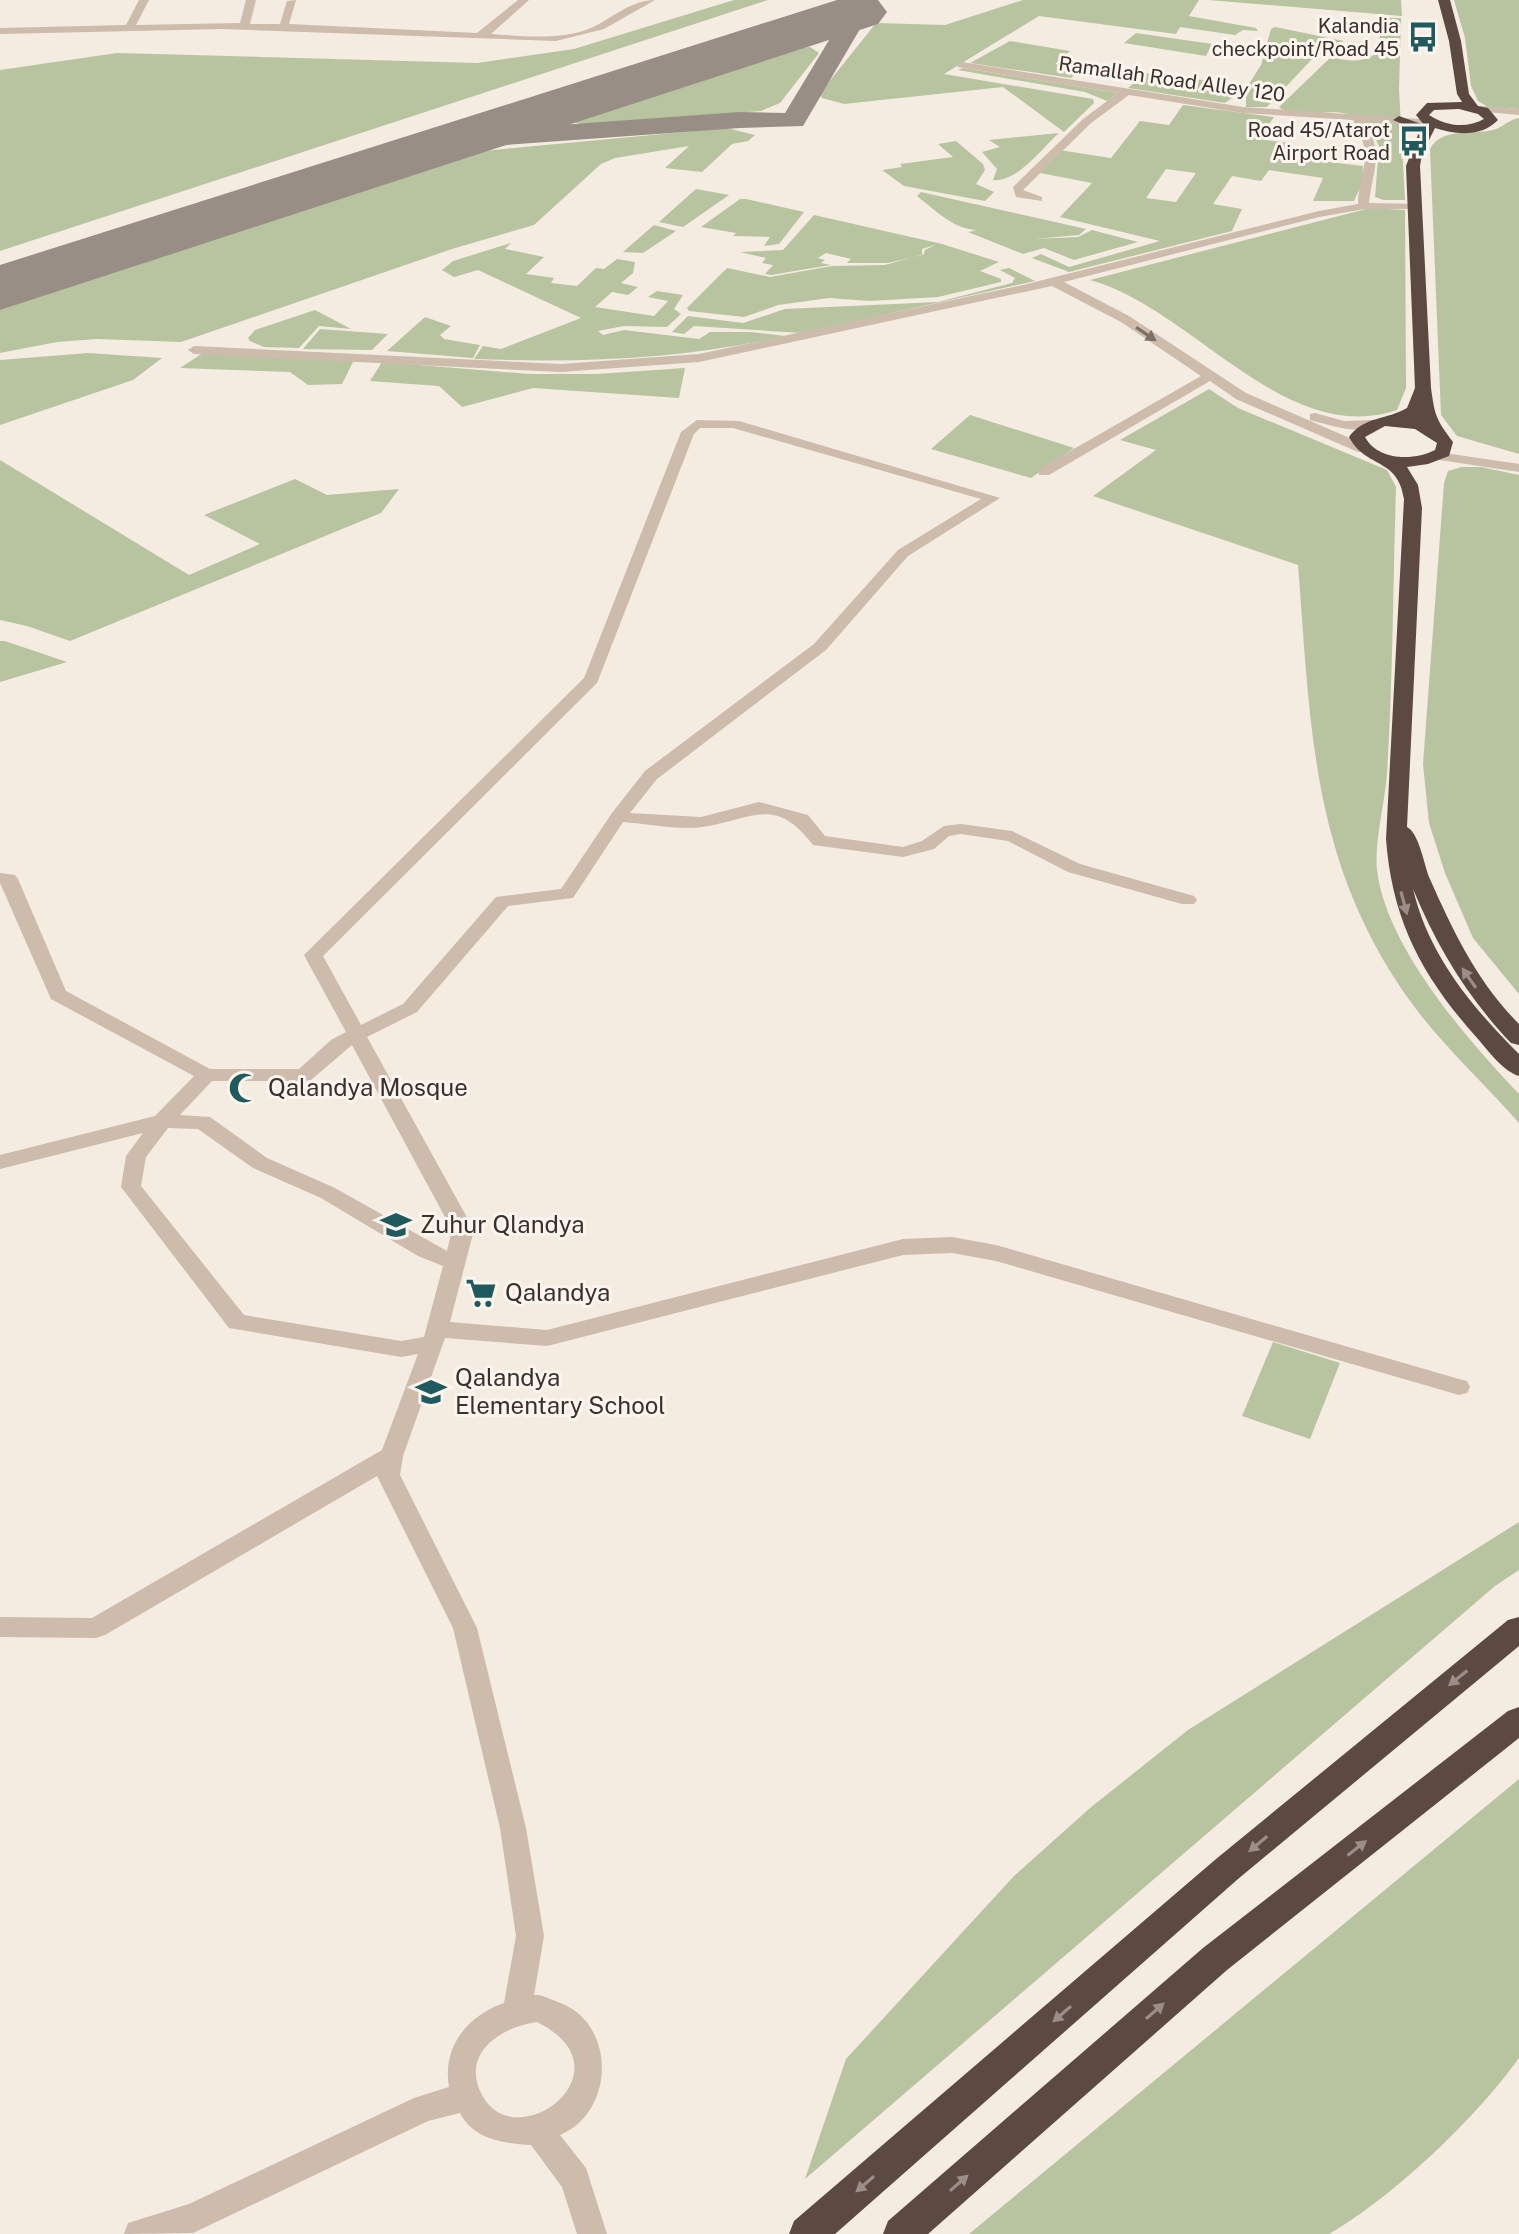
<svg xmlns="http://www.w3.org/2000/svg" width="1519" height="2234" font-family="'Public Sans',sans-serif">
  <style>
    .green { fill: #b8c4a0; fill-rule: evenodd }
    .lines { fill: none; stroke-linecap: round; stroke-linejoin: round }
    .taxiway { fill: #988e86; fill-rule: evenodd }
    .runway { fill: #988e86; fill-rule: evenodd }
    .minor { fill: #cdbbac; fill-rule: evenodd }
    .highway { fill: #5c4a42; fill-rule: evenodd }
    .oneway { fill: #7d6f65 }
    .oneway2 { fill: #9c8e87 }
    .labels { text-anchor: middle; stroke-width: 6; stroke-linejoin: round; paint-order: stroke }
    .far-poi-label { font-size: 20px; fill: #3b302b; stroke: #fbf5ee; text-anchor: end }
    .far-street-label { font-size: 20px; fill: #3b302b; stroke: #fbf5ee }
    .poi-label { font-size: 24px; fill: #3b302b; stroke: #fbf5ee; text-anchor: start }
  </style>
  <rect width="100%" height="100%" fill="#f4ebe1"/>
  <g class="green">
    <polygon points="734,0 768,0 0,251 0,70 117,53 477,63 574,49"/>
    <polygon points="1023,0 1199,0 1189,16 1256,28 1258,31 1243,30 1235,35 1180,27 1176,34 1039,16 944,74 1093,99 1094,103 1064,132 1003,87 844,104 822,98 820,93 876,23 945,25"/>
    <polygon points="1208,0 1401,0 1402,16"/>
    <polygon points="1454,0 1519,0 1519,109 1488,107 1478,101 1471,86 1465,38"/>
    <path d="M1388,18H1401L1399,89L1405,200H1384L1375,197L1379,146C1353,86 1308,129 1279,107L1331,57C1348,61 1364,64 1379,51L1376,46Z"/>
    <polygon points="1275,27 1344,41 1313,58 1267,107 1246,107 1246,89 1261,65 1271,29"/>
    <polygon points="1136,33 1212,44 1206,56 1124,43"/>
    <polygon points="1010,41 1070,51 1055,64 1081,68 1071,78 970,63"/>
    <polygon points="810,47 819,53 780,103 761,111 584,125 573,122 797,48"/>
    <polygon points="963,68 1118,93 1107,101 1085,92 958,70"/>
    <polygon points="1145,73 1191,81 1194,79 1235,84 1232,98 1225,103 1128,88"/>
    <path d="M1183,105L1274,117L1259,139L1289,143L1279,156L1363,166L1362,183L1354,201H1313L1323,178L1269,170L1261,181L1232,176L1213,204L1242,209L1232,231L1069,272L1032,258L1041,254L1069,267L1160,241L1060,217L1092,183L1040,173L1059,150L1111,158L1140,121L1169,125ZM1166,169L1196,173L1176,202L1146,198Z"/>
    <path d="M1519,118V454L1457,436L1441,415L1430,149C1442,126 1475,136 1496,129C1504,126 1510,119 1519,118Z"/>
    <polygon points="727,128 755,135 748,141 732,144 702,172 665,168 689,146 615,158 601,164 534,225 452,249 181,342 97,339 57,342 0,353 0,307 465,155 493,150"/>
    <path d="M1059,133C1042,148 1017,183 993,180L997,169L982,152L1000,147L989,140Z"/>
    <polygon points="956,141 983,164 985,170 976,184 994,192 985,201 904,186 882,170 902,167 900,164 953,157 938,144"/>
    <polygon points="696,189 729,195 683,227 659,222"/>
    <path d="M921,192L1086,229L1079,235L1034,239L1078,237L1092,230L1138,242L1074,260L1044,248L1023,254L968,232L977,230C955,230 935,210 917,196Z"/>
    <polygon points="740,199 746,199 804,212 779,244 764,246 770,237 733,236 736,233 701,227"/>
    <path d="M1370,208L1405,210L1406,388L1397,410C1285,448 1191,307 1090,280Z"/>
    <polygon points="814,215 942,244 999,262 980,271 1001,279 1001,282 938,297 869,301 829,298 778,305 744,317 689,311 687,308 727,268 770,277 832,266 885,265 924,254 925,250 935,245 922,249 922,255 888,263 847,263 851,259 826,253 818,258 825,260 821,263 831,265 771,275 765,274 773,265 762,263 766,258 740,252 783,250"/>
    <polygon points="654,225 676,231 643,253 623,252"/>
    <path d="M511,243L505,249L544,257L526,274L554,278L551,283L577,286L596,268L604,269L617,259L635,262L633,273L621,283L638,287L628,295L612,292L595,307L654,316L668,301L648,297L657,291L683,295L674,309L681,314L667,327L624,326L598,331L603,335L624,330L699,339L710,332H750L785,336C682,360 580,363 474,359L483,346L501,349L581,318L478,270L454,277L442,270L453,261Z"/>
    <polygon points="1009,268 1035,281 802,333 694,326 684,334 672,332 688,316 743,323 785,309 938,302 1012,283 1015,278 1000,270"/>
    <polygon points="315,310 351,329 319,326 299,348 264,347 250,341 248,338 255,330"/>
    <polygon points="425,317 451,326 440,335 444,339 480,345 473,358 387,351"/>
    <polygon points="320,329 388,334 372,350 303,349"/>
    <polygon points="88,353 162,358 133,380 0,425 0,360"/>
    <polygon points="203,353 354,360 342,384 308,385 290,372 180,368"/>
    <polygon points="382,362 530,374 597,374 685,368 679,398 533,388 462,407 439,386 370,381"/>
    <path d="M1209,389L1238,408L1387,470L1396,487C1393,582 1393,678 1387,773C1385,803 1374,842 1377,870C1386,947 1467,1039 1519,1094V1123C1485,1084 1444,1047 1413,1005C1311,865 1311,730 1298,565L1093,496L1156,450L1120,440Z"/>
    <polygon points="970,415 1074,448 1031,478 931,449"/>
    <polygon points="0,460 189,575 260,544 204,515 295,479 327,495 399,489 381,513 70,641 27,626 0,620"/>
    <polygon points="1462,467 1481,467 1519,475 1519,994 1473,938 1445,873 1429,823 1423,764 1444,483 1448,471"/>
    <polygon points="0,641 5,641 67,662 0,682"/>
    <polygon points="1273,1342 1340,1363 1310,1439 1242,1416"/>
    <polygon points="1519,1522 1519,1570 1495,1586 805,2179 846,2059 1014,1876 1090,1808 1188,1730"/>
    <path d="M1519,1779V2058C1475,2119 1394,2196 1329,2234H969Z"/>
  </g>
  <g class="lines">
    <polygon class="taxiway" points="858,5 866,7 870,12 803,126 740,128 464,148 455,146 451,140 455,134 464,132 740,112 785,113 846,12 850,7"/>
    <polygon class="runway" points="837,0 878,0 887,12 878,24 0,310 0,265"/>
    <g class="minor">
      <path d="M139,0H149L136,25L240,23L246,0H256L250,24H280L287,1L296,0L289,24L477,33L518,0H529L491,34C522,36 556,40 586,30C610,21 629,0 655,0L604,29L556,41L222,29L0,34V28L126,25Z"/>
      <path d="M962,62L1243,107L1432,120V124L1428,125L1365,121C1384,155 1373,168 1369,203L1417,204L1421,205V209H1365L1319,217L1064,282L1129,316L1246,393L1368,446V452H1358L1236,399L1210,381L1049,475H1039V469L1201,376L1121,322L1052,286L699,362L561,372L194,354L188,350L194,346L561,364L699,354L1023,285L1319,211L1358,204C1359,167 1376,160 1353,120L1243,113L1129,95L1091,123L1023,190L1042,197V201L1016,197L1013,187L1083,119L1118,93L958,67L957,65Z"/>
      <polygon points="1480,106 1519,109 1519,115 1476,111 1475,109"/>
      <path d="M1315,413L1344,421L1374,420L1381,424C1362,437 1330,425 1310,420V414Z"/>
      <path d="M697,420L739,421L1000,498L908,556L826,650L657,779L630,813L701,817L759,802L808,815L825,836L903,847L922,841L944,826L961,824L1012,831L1080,864L1194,896L1197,900L1194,904H1182L1068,872L1008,841L961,834L949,836L934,849L903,857L813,845C775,795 753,819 703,827C678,830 648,824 623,822L573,898L508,906L417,1012L367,1037L474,1230L450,1322L547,1330L903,1239L952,1237L996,1245L1459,1379L1467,1381L1470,1387L1467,1393L1459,1395L996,1261L952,1253L903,1255L547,1346L445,1338L403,1456L400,1475L477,1628L526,1828L544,1936L534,1995H539C551,1999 569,2005 579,2014C616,2047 607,2116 560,2135L586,2168L607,2234H577L562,2187L531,2145C503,2143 474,2140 460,2113L428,2121L193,2233L124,2234L128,2223L189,2204L414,2098L449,2087C442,2047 467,2016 504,2003L516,1936L500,1828L453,1628L377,1476L105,1635L96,1638L0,1637V1617L92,1618L382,1450L418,1354L401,1357L229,1328L121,1187L126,1156L143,1133L0,1169V1155L155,1116L194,1076L51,999L0,883V873L15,875L18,879L66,991L210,1069H299L331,1040L346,1032L304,955L584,678L681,432ZM700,428H733L981,499L898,550L814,644L645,771L612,813L561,889L496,897L403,1004L361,1025L323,956L597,683L694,434ZM352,1045L452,1230L447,1251L335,1188L267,1158L210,1117L180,1115L212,1081H304L311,1080ZM168,1128L198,1129L253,1168L321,1198L418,1256L443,1266L424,1337L401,1341L244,1315L141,1186L146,1157ZM537,2022C634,2070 516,2159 482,2095C460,2053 501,2027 537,2022Z"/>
      <polygon points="1438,452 1519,464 1519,472 1433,459 1433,453"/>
    </g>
    <g class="highway">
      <path d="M1438,0H1450L1461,41L1469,94L1478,106L1488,108L1498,120C1482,137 1456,135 1435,128L1422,154L1420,166L1431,388C1435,417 1436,419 1453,442L1449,456L1428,464L1407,467L1418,485L1422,508L1407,827C1419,833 1424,864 1429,877C1453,931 1477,982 1519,1024V1045L1511,1043C1468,998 1437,947 1413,889C1429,956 1472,1007 1519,1054V1076C1503,1071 1489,1052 1478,1039C1423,978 1392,921 1386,839L1404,499C1398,457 1366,469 1349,437C1364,416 1387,420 1407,408L1415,388L1406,166L1418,135L1412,128L1393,120L1399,116L1424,125L1416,115L1427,103L1462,102L1457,94L1449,41ZM1459,109L1478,114L1484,119C1466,129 1446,126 1429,115L1434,110ZM1385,426L1415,429L1437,443L1435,450C1414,461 1378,461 1365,437Z"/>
      <polygon points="1519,1617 1519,1646 1238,1879 835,2234 789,2234 794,2221 1216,1859 1508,1620"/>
      <polygon points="1519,1707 1519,1738 1227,1970 928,2234 883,2234 888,2221 1203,1948 1508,1711"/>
    </g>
  </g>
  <defs><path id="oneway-solid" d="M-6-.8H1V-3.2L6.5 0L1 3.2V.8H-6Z" transform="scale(2)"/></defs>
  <use class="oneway" href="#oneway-solid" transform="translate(1146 334) rotate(34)"/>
  <g class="oneway2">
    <use href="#oneway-solid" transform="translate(1404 903) rotate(75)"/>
    <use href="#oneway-solid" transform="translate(1469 978) rotate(-125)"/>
    <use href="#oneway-solid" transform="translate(1458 1678) rotate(141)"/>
    <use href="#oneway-solid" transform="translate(1258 1844) rotate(140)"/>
    <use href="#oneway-solid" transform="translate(1357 1848) rotate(-38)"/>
    <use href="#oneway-solid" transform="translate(1155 2011) rotate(-41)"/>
    <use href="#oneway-solid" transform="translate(1062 2014) rotate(139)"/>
    <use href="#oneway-solid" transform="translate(959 2183) rotate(-41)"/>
    <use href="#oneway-solid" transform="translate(865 2184) rotate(139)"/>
  </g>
  <defs>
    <g id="bus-bare" transform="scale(2.4)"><path d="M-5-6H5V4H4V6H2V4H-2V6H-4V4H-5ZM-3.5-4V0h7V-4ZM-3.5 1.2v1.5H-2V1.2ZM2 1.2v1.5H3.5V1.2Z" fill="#1f5a5e" stroke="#fbf5ee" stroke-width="2.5" paint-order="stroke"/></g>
    <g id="mosque-bare" transform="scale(2.4)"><path d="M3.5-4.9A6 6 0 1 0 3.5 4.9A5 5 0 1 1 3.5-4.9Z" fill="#1f5a5e" stroke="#fbf5ee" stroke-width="2.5" paint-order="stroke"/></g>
    <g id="school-bare" transform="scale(2.4)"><path d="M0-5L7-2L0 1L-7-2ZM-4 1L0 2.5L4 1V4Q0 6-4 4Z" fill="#1f5a5e" stroke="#fbf5ee" stroke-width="2.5" paint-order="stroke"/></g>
    <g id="supermarket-bare" transform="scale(2.4)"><path d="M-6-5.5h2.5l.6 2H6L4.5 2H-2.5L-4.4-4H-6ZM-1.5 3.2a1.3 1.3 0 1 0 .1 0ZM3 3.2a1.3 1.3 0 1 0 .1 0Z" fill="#1f5a5e" stroke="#fbf5ee" stroke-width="2.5" paint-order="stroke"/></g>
  </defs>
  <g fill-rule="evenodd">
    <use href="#bus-bare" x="1423" y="37"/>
    <use href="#bus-bare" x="1414" y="141"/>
    <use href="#mosque-bare" x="244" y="1088"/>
    <use href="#school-bare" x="396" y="1225"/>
    <use href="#supermarket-bare" x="481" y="1293"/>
    <use href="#school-bare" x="431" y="1392"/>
  </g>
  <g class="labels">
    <g class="far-poi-label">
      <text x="1399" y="33">Kalandia<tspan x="1399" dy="23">checkpoint/Road 45</tspan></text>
      <text x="1390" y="137">Road 45/Atarot<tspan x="1390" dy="23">Airport Road</tspan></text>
    </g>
    <g class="far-street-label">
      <text transform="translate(1172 79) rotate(8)" y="7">Ramallah Road Alley 120</text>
    </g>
    <g class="poi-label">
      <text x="268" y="1096">Qalandya Mosque</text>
      <text x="420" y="1233">Zuhur Qlandya</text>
      <text x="505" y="1301">Qalandya</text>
      <text x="455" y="1386">Qalandya<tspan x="455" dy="28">Elementary School</tspan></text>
    </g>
  </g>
</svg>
